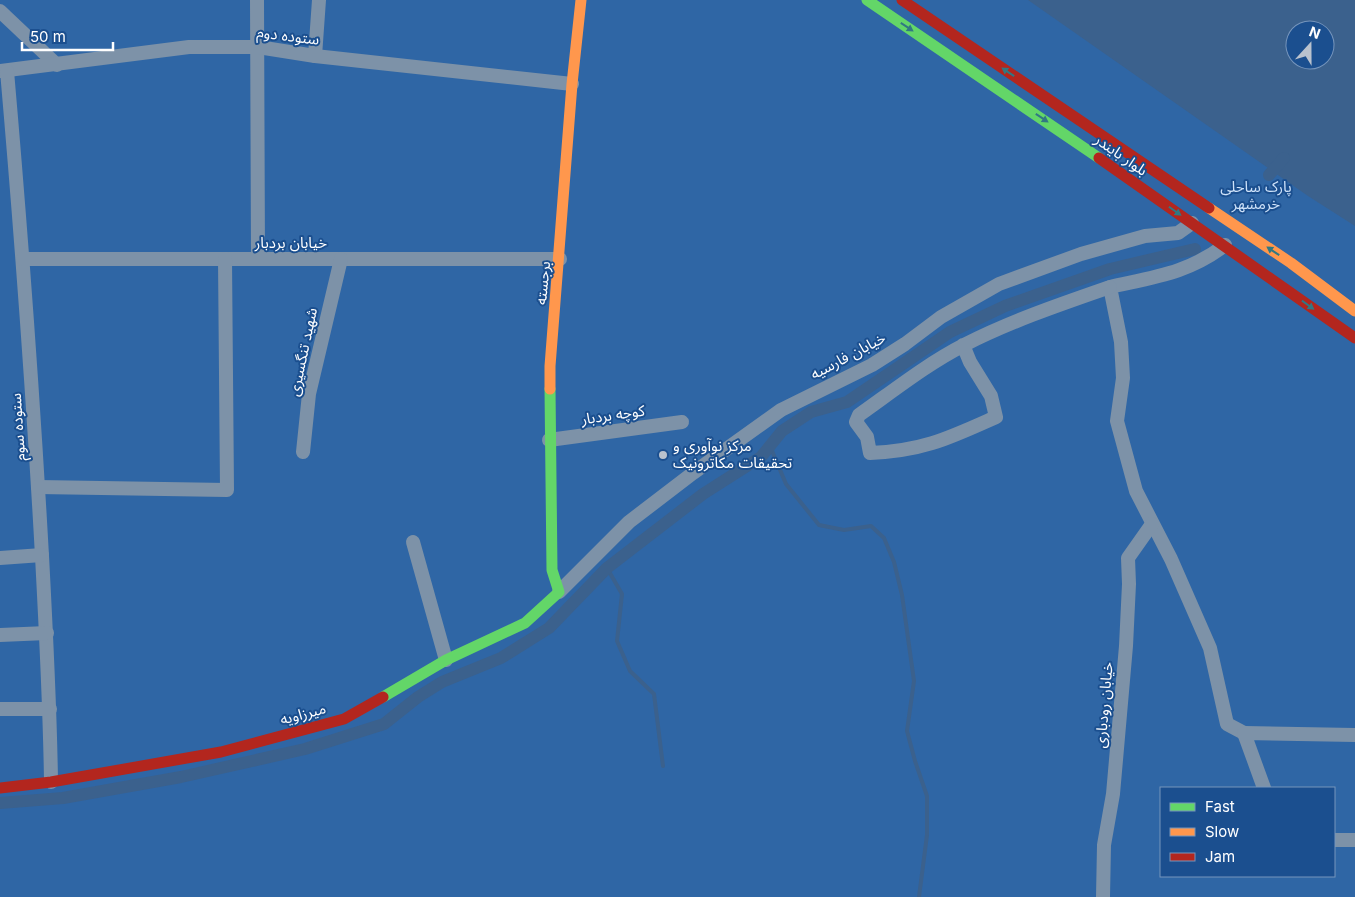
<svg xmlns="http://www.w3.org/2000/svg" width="1355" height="897" font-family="Inter,'Noto Sans Arabic',sans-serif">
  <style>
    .green { fill: #2f66a5; fill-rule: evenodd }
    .water { fill: #3b618d; fill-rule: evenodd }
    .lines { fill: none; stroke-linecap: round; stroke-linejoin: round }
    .stream { stroke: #3b618d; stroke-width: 4 }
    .canal { stroke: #3b618d; stroke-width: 12 }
    .street { stroke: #7d92a8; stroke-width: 14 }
    .fast { stroke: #63d668; stroke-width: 11 }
    .slow { stroke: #ff974d; stroke-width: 11 }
    .jam { stroke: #b3261e; stroke-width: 11 }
    .oneway { fill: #317883 }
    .poi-dot { fill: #b9c2ce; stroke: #1b4f8f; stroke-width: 2 }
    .labels { text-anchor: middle; stroke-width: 4; stroke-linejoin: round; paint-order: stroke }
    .street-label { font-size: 15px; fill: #fff; stroke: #1b4f8f }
    .park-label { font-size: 15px; fill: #cfe3fa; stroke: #1b4f8f }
    .poi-label { font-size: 15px; fill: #fff; stroke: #1b4f8f; text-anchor: start }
  </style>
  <rect width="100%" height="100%" fill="#365274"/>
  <path class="green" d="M0,0H1355V897H0ZM1295,30H1325V60H1295ZM1161,788H1334V876H1161Z"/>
  <path class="water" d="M1028,0H1355V226L1308,196ZM1295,30H1325V60H1295Z"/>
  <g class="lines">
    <g class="stream">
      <polyline points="770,446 786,484 819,525 844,530 871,526 884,538 894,562 902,595 914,681 907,731 915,761 927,796 927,835 919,897"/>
      <polyline points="607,568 622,594 617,641 630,671 654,694 663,766"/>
    </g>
    <g class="canal">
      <polyline points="1269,175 1284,158"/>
      <polyline points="0,803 63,798 181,777 305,749 384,724 418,697 442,682 501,658 549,628 607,568 703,494 761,457 782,431 811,412 847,402 950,332 1005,306 1110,269 1195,249"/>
    </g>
    <g class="street">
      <polyline points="257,0 258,259"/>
      <polyline points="0,11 57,65"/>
      <polyline points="315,56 319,0"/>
      <polyline points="0,71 189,47 258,47 315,56 572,84"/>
      <path d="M7,71C21,232 33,394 42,556C46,631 50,706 51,782"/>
      <path d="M1225,245C1189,273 1154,277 1110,287L1121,342L1123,378L1117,421L1136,491L1171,559L1210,648L1227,724L1244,733"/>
      <polyline points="23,259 560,259"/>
      <path d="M963,345L970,362L991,396L996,417C949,438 923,451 870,453L867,437L856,422L859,415C893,391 927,364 964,345C1011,321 1061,304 1110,287"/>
      <polyline points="549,440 682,422"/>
      <polyline points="303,452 309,394 341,259"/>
      <polyline points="38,487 227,490 225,259"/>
      <polyline points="413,542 446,660"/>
      <polyline points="0,558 42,555"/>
      <polyline points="559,592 629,522 693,473 781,410 872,365 905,344 941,317 999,284 1081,254 1145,236 1178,233 1192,223"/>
      <polyline points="0,635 47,633"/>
      <polyline points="0,709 50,709"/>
      <polyline points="1264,788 1244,733 1355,735"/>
      <polyline points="1334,840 1355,840"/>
      <polyline points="1103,897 1104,845 1113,794 1126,646 1129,584 1128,558 1152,524"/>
    </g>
    <g class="fast">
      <polyline points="867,0 1099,158"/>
      <polyline points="383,697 446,660 525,623 559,592 552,570 550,389"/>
    </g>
    <g class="slow">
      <polyline points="1209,208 1291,263 1355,311"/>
      <polyline points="550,389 550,366 572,84 581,0"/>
    </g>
    <g class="jam">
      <polyline points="902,0 1209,208"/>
      <polyline points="1099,158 1355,338"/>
      <polyline points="0,788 51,782 221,752 344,719 383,697"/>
    </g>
  </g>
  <defs><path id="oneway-solid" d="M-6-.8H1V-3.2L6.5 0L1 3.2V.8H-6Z" transform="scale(1.25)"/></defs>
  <g class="oneway">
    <use href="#oneway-solid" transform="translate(907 27) rotate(34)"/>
    <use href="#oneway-solid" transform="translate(1008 72) rotate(-146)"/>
    <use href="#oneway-solid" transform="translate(1042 118) rotate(34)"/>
    <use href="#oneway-solid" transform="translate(1175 211) rotate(35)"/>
    <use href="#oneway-solid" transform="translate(1273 251) rotate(-146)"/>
    <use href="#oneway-solid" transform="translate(1308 305) rotate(36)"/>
  </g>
  <circle class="poi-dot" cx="663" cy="455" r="5"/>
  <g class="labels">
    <g class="street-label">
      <text transform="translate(288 36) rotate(7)" y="5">ستوده دوم</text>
      <text transform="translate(1121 155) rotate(35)" y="5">بلوار بایندر</text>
      <text x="291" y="248">خیابان بردبار</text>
      <text transform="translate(543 283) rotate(-84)" y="5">برجسته</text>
      <text transform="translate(303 352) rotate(-78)" y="5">شهید تنگسیری</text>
      <text transform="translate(848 356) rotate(-28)" y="5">خیابان فارسیه</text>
      <text transform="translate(613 415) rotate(-8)" y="5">کوچه بردبار</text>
      <text transform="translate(18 427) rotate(-94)" y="5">ستوده سوم</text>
      <text transform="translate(1104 705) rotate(-85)" y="5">خیابان رودباری</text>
      <text transform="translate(303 714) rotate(-15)" y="5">میرزاویه</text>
    </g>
    <g class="park-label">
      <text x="1256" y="192">پارک ساحلی<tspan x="1256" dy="17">خرمشهر</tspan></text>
    </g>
    <g class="poi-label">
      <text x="673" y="451">مرکز نوآوری و<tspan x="673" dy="17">تحقیقات مکاترونیک</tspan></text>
    </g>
  </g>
  <rect x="1160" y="787" width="175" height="90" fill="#1b4f8f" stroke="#7695bc"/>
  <rect x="1170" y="803" width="25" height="8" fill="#63d668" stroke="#7695bc"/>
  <text x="1205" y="812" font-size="15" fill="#ffffff">Fast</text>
  <rect x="1170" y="828" width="25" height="8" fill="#ff974d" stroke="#7695bc"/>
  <text x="1205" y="837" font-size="15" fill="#ffffff">Slow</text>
  <rect x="1170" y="853" width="25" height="8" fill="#b3261e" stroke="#7695bc"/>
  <text x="1205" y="862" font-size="15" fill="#ffffff">Jam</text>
  <g transform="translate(1310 45) rotate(21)"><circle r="24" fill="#1b4f8f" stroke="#7695bc"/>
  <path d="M0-4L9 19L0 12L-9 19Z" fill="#b9c2ce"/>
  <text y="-8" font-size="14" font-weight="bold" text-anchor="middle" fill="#ffffff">N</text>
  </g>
  <path d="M22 42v8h91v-8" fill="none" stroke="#ffffff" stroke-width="2.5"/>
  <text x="30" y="42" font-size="15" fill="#ffffff" stroke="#1b4f8f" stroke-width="4" paint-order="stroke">50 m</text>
</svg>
